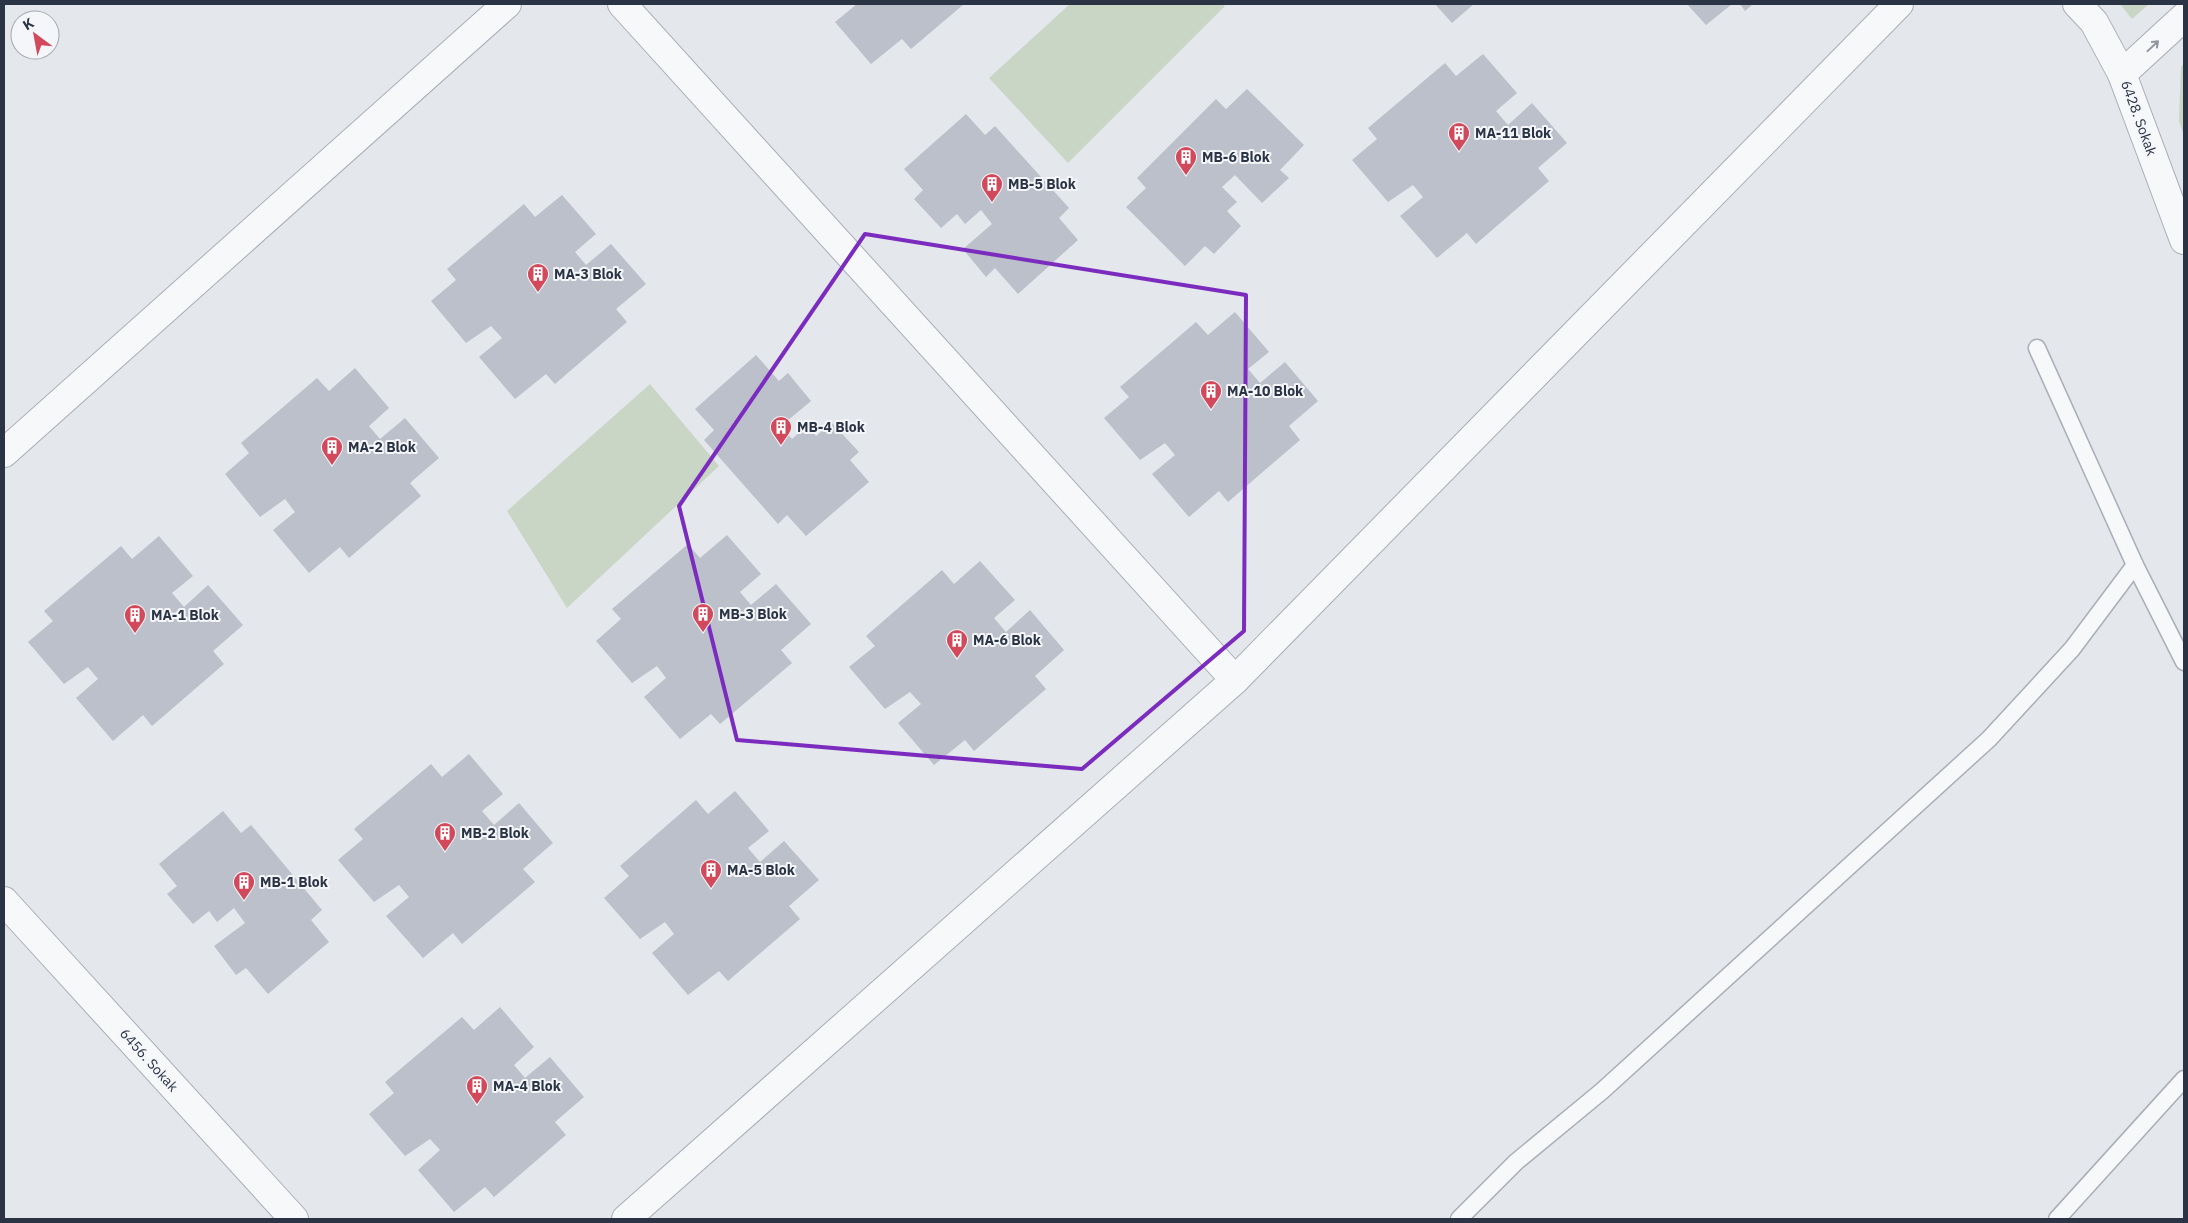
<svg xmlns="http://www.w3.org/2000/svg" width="2188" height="1223" font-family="'IBM Plex Sans',sans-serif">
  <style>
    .green { fill: #c9d6c5 }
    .building { fill: #bbc0ca }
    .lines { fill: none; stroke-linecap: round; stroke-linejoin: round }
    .lane-casing { stroke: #a9aeb7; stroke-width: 19 }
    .street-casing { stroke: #a9aeb7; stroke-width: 30 }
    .lane { stroke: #f7f8fa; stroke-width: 16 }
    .street { stroke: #f7f8fa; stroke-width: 28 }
    .oneway { stroke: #9196a0 }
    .marked { fill: none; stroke: #7b2cbf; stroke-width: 4; stroke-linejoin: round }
    .labels { text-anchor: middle; stroke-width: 4; stroke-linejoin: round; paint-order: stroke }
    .street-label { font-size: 14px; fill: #2b3445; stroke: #f4f6f9 }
    .poi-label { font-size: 14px; font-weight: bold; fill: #2b3445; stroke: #f4f6f9; text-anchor: start }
  </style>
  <rect width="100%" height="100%" fill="#e4e7ec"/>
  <g class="green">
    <polygon points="1070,4 1222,4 1225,6 1068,163 989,78"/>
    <polygon points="2120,4 2149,4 2132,19"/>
    <polygon points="2184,63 2184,136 2179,121 2181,67"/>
    <polygon points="650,384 719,466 567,608 507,511"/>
  </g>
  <g class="building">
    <polygon points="857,4 964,4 911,49 902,39 871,64 835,22"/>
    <polygon points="1435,4 1474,4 1452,23"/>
    <polygon points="1687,4 1732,4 1706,25"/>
    <polygon points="1740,4 1753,4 1745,11"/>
    <polygon points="1483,54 1517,93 1496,111 1508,125 1532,103 1567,143 1538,168 1549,181 1476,244 1467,233 1437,258 1400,216 1423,197 1413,185 1388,202 1352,160 1377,139 1368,128 1445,63 1456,76"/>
    <polygon points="1247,89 1304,145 1280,170 1289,178 1262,203 1235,175 1222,187 1237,202 1227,211 1241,226 1214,254 1205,246 1185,266 1126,207 1146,188 1137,178 1216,99 1226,109"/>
    <polygon points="966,114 985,135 995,126 1069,208 1059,218 1078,240 1018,294 995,268 986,277 963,249 992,224 981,210 965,224 957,214 941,228 914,199 923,190 904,169"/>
    <polygon points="562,195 596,234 575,252 586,265 611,244 646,284 616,309 627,322 555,384 546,374 515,399 479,357 502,338 491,326 466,343 431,301 456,280 447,269 524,204 535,217"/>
    <polygon points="1235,312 1269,352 1248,369 1260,383 1285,362 1318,401 1289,426 1300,440 1228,502 1219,491 1189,517 1152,474 1175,455 1165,443 1140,460 1104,418 1129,397 1120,387 1196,322 1208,335"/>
    <polygon points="756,355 779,381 788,373 811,401 781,426 792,439 808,425 816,436 832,423 859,452 850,460 869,482 806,536 787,515 778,524 704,440 714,430 695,409"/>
    <polygon points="355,368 389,408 369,426 380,439 405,418 439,458 410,483 421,496 349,558 340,547 309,573 273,530 295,512 285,499 260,517 225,474 249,453 241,443 317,378 329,391"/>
    <polygon points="727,535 761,574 740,592 751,605 776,584 811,624 781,650 792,663 720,724 711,714 680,739 644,697 666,678 657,666 632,683 596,641 621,619 612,609 688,544 700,558"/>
    <polygon points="159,536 193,576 172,593 184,607 208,585 243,625 213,651 224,664 152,726 143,715 113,741 76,698 98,679 88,667 64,684 28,642 53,621 44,611 121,546 132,559"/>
    <polygon points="980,561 1015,600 994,618 1006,632 1030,610 1064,650 1035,676 1046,689 974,751 965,740 934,765 898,723 921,704 910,692 885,709 849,667 875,646 866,636 942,570 954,584"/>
    <polygon points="469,754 503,794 482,811 494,825 519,803 553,843 523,869 535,882 462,944 453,933 423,958 386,916 409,897 399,885 374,902 338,860 363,839 354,829 431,764 442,777"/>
    <polygon points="735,791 769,831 748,848 760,862 784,841 819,880 789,906 800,919 728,981 719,971 688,995 652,953 674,934 665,922 640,939 604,898 629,876 620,866 696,800 708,814"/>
    <polygon points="223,811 241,833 251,825 322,910 311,920 329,942 268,994 246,968 236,975 214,946 245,923 234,908 217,922 209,911 193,924 167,894 177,886 159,864"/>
    <polygon points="500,1007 534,1047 514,1065 525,1078 550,1057 584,1097 555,1122 566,1135 494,1197 485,1187 454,1212 418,1170 440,1150 430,1139 405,1156 369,1114 394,1093 385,1082 462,1017 474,1030"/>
  </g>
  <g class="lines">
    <g class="lane-casing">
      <g id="lane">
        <polyline points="2037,348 2135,565 2184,662"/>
        <polyline points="1459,1219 1516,1162 1602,1091 1989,739 2072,649 2135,565"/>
        <polyline points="2057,1219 2184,1079"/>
      </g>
    </g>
    <g class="street-casing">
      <g id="street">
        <polyline points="622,4 1235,680"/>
        <polyline points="2077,4 2094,22 2122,74 2184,240"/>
        <polyline points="2122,74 2184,17"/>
        <polyline points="4,453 507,4"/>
        <polyline points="4,901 294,1219"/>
        <polyline points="626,1219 1235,680 1899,4"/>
      </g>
    </g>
    <use href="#lane" class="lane"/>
    <use href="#street" class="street"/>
  </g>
  <defs><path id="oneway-shaft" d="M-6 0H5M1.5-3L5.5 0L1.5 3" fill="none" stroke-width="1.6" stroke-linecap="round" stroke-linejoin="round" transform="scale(1.25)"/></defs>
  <use class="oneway" href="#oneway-shaft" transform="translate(2153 46) rotate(-43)"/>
  <path class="marked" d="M865,234L1246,295L1244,631L1082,769L737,740L679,506Z"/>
  <defs>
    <g id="building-pin" transform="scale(1.125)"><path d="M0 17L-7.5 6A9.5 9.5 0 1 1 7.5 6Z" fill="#d1495b" stroke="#f4f6f9"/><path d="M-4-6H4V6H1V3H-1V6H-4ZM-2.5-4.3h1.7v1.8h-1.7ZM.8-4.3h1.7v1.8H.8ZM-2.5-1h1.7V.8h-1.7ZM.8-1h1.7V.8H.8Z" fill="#fff"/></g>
  </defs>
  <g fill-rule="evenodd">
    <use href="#building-pin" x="1459" y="133"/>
    <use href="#building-pin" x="1186" y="157"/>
    <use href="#building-pin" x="992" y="184"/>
    <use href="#building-pin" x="538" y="274"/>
    <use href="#building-pin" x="1211" y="391"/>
    <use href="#building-pin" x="781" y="427"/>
    <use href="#building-pin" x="332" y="447"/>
    <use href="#building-pin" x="703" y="614"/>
    <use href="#building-pin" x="135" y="615"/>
    <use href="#building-pin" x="957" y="640"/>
    <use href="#building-pin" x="445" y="833"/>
    <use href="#building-pin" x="711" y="870"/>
    <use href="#building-pin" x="244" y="882"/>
    <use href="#building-pin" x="477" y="1086"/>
  </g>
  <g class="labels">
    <g class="street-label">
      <text transform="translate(2139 118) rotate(70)" y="5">6428. Sokak</text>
      <text transform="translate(149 1060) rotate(48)" y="5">6456. Sokak</text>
    </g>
    <g class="poi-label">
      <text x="1475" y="138">MA-11 Blok</text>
      <text x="1202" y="162">MB-6 Blok</text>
      <text x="1008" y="189">MB-5 Blok</text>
      <text x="554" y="279">MA-3 Blok</text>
      <text x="1227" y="396">MA-10 Blok</text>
      <text x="797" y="432">MB-4 Blok</text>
      <text x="348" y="452">MA-2 Blok</text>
      <text x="719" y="619">MB-3 Blok</text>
      <text x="151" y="620">MA-1 Blok</text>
      <text x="973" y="645">MA-6 Blok</text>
      <text x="461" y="838">MB-2 Blok</text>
      <text x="727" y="875">MA-5 Blok</text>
      <text x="260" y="887">MB-1 Blok</text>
      <text x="493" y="1091">MA-4 Blok</text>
    </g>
  </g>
  <rect width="2188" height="1223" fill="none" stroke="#2b3445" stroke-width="10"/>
  <g transform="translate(35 35) rotate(328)"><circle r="24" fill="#f4f6f9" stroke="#a4a8b1"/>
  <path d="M0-4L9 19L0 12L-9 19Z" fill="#d1495b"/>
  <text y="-8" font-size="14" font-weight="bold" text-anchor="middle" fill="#2b3445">K</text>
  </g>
</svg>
